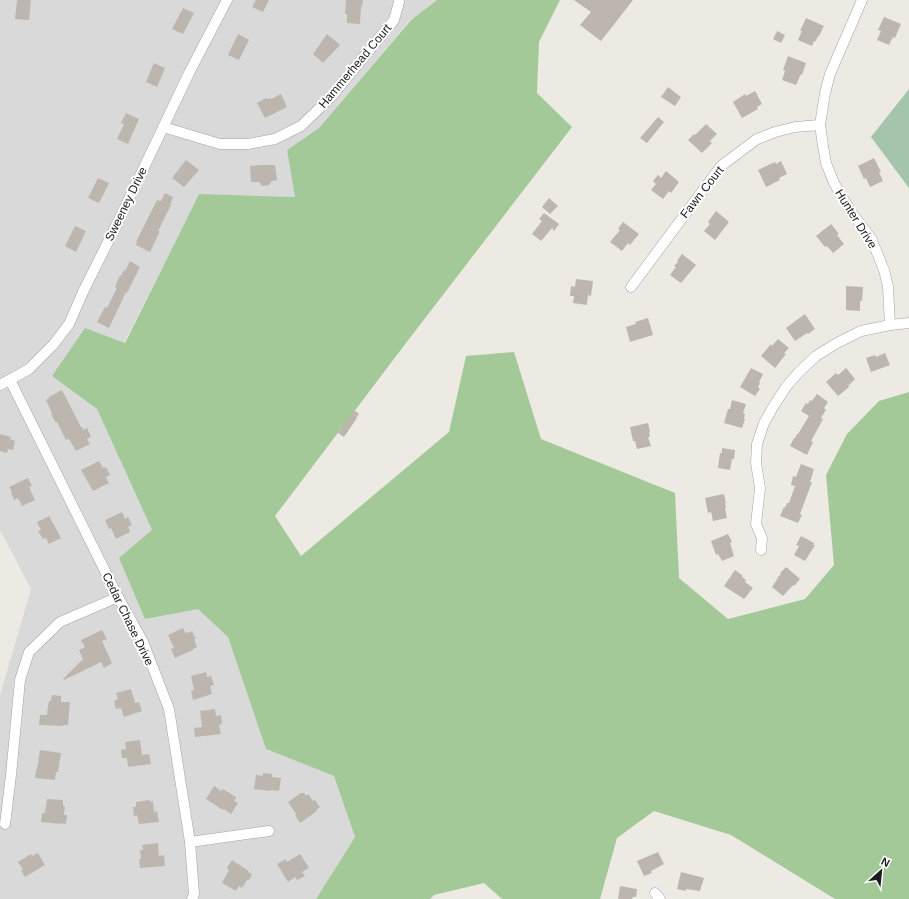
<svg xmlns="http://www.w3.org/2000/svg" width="909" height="899" font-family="Helvetica,sans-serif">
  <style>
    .residential { fill: #dad9d9 }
    .forest { fill: #a3c999 }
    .cemetery { fill: #a5c4ac }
    .building { fill: #bdb6af }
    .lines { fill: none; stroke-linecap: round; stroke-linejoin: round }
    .minor-casing { stroke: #a3a3a3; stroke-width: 11 }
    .minor { stroke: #fff; stroke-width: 10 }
    .labels { text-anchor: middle; stroke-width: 4; stroke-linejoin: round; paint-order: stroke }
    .street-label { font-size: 12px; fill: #1c1c1c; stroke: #fff }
  </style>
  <rect width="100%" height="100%" fill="#eceae2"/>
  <polygon class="residential" points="0,0 437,0 411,19 319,128 287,150 295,197 199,194 124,343 52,376 97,409 152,530 198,609 228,637 266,749 334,776 355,837 316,899 0,899 0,695 31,589 0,530"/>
  <polygon class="forest" points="437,0 560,0 539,42 537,93 572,127 406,343 275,516 301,556 449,432 466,356 514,352 541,439 675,493 679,578 728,619 805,599 834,565 826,475 847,434 879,401 909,392 909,899 835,899 731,835 654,811 617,838 600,899 502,899 484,883 434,895 430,899 316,899 355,837 334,776 266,749 228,637 198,609 145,619 119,558 152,530 97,409 52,376 85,328 125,343 199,194 295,197 287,150 319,128 412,19"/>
  <polygon class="cemetery" points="909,89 909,188 871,137"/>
  <g class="building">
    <polygon points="17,0 31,0 29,20 15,19"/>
    <polygon points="256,0 269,0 263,12 252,7"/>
    <polygon points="346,0 363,0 362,7 361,7 360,24 347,23 347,14 345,14"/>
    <polygon points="574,0 633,0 601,41 580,25 591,12"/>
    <polygon points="183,8 194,13 183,34 172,29"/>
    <polygon points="884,17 901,24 895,38 893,37 889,45 877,40 881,31 878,30"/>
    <polygon points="806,18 824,26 819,36 818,36 815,42 814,41 812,46 798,40 802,31 800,31"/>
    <polygon points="777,31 785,35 781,43 773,39"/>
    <polygon points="238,34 249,40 239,60 228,55"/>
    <polygon points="327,34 340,45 323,63 313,54"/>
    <polygon points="788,56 806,63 802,75 801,74 796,85 782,80 785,71 783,70"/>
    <polygon points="154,63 165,68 157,87 146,82"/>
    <polygon points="668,87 681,97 675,106 661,97"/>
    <polygon points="755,91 762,104 757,107 758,109 742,118 733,102 745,94 746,96"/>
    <polygon points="281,94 287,107 265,118 257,103 266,98 267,99 270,98 271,99"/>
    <polygon points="126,113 139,119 128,144 117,139 124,124 121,123"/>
    <polygon points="658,117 664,122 647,143 640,138"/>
    <polygon points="706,124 717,134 710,141 712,143 702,153 688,140 694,134 695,135"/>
    <polygon points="874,158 881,172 879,172 883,181 870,187 866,178 864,179 858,166"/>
    <polygon points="186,160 199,170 184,187 172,178"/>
    <polygon points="781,161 787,174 779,178 780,180 766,187 758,170 775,162 776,164"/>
    <polygon points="260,165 275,165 277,180 272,181 269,185 262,186 259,182 251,182 250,166"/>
    <polygon points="666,171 679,182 671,193 669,191 663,199 651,190 656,184 653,181 658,175 661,178"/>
    <polygon points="98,178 109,183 99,203 88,198"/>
    <polygon points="165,193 173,197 170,205 171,205 158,231 160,231 150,252 136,245 137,242 136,242 157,200 161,201"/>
    <polygon points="549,198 558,206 550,214 542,207"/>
    <polygon points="716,211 729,222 715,240 704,231 710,224 708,222"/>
    <polygon points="544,213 559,224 554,231 552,228 541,241 532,234 542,221 539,219"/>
    <polygon points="623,222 639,234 630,245 628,243 622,251 610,242 620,230 618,229"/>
    <polygon points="831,224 839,234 837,235 844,244 833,253 827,246 825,247 816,236"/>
    <polygon points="75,226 86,231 76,252 65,246"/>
    <polygon points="682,254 696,265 681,283 670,275 676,267 674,266 678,262 677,261"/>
    <polygon points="130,261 140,267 127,293 126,292 109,328 97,322 105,307 107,308 117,288 115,287 120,275 121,276 124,270 125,271"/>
    <polygon points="576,279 593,281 591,296 588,295 587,305 573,303 574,296 570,296 571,286 575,287"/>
    <polygon points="846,286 863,287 862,301 860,301 860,311 846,310"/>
    <polygon points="805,314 815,329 808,334 807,333 795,341 786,328"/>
    <polygon points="648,318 653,335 630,342 626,327 636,324 635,322"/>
    <polygon points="778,339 789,348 784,353 786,354 775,368 761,356 771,344 772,346"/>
    <polygon points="885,353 890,365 871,372 866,358 875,355 876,357"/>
    <polygon points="751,368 763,374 759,382 760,383 758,387 760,389 755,396 740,387"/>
    <polygon points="846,368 855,379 848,386 849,387 838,396 826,382 836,373 838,375"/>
    <polygon points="62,390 81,427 82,427 83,430 87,428 91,437 87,439 90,444 76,451 69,439 66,440 57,422 56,423 51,414 52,413 46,400 49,398 49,397"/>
    <polygon points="817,394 828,402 824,408 826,410 821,418 823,419 811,441 813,442 807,455 790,446 794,438 795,438 797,434 798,434 809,416 801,411 806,403 808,404 810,400 812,401"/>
    <polygon points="732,400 746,404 743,413 745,414 744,419 745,419 742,428 724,423 728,409 730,409"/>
    <polygon points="354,410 359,414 356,418 357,418 344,437 338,433"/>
    <polygon points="648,423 650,432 649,432 650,437 648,437 651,446 637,449 635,441 633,441 630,427"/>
    <polygon points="0,434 11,437 10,439 15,441 13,450 8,449 7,453 0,451"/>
    <polygon points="722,448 735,450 734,459 732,459 730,470 718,468 720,453 722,453"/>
    <polygon points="99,461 103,468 106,467 110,475 106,477 109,483 93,491 81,470"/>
    <polygon points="801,464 814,469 810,482 812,482 800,514 802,515 798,523 780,516 784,507 785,508 787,503 789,503 795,486 791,485 793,476 796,477"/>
    <polygon points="28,478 32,486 29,487 35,500 22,506 18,498 14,500 11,493 12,492 9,487"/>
    <polygon points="724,494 726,503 725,503 726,508 725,508 727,518 713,521 711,512 708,513 705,498"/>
    <polygon points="122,512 125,519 128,517 132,525 128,527 130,532 116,539 111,528 109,529 105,520"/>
    <polygon points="49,516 61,538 49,544 46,538 43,539 38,531 41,530 37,522"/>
    <polygon points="728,534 732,542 730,543 734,556 722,561 718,554 716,555 711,541"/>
    <polygon points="801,536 814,543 813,545 815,545 805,561 794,555 799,546 796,545"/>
    <polygon points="786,567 800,579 794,586 793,585 783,596 772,587 778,578 777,578 781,574 780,573"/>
    <polygon points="735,570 743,576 742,577 746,580 745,582 753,588 744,599 724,586"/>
    <polygon points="183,628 185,633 187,632 188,633 192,631 196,639 194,639 197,647 193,649 193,650 175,658 171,649 174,648 168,635"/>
    <polygon points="102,630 107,639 102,641 112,663 104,668 101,662 64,680 63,679 83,659 79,650 85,647 81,640"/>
    <polygon points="206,672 207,677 211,676 214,685 210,686 212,694 193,700 191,691 194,690 191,676"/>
    <polygon points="131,689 135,703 139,702 142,711 124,717 121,708 116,709 114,701 118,699 116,693"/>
    <polygon points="52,695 61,696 61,702 70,702 68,725 63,725 63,726 39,725 40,715 47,715 48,706 49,701 51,701"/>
    <polygon points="215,709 216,716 221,715 222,724 219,725 221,734 195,737 194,728 202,727 200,711"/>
    <polygon points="140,740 142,755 149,754 151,764 128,767 127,758 122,758 121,750 126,749 125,742"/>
    <polygon points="40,750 61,753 58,772 56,772 55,780 35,778 36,769 37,769"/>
    <polygon points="263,773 272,774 272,777 281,778 279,791 271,790 270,791 254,789 256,775 263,776"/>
    <polygon points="214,786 221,791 223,789 236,797 234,801 238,803 231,814 224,809 223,810 206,799"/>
    <polygon points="301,793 304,793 306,796 308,794 313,801 315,800 320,807 316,810 317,811 300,823 295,815 296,814 288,802"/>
    <polygon points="47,799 63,800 63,806 65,806 64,815 67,815 66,824 61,823 61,824 41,822 42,813 45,813"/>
    <polygon points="150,800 150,802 153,801 154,812 157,811 159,822 139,824 137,815 134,816 133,807 136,807 136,802"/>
    <polygon points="158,843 159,856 164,855 165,866 140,868 139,859 141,859 140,850 143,850 142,845"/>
    <polygon points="658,852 664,864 651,871 652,873 644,876 637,861"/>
    <polygon points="38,853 45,865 25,877 21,870 23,869 18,862 31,854 32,856"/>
    <polygon points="300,854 309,868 302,872 305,876 297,880 295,877 288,882 277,864 286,859 287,862"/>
    <polygon points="232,860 249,871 248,872 252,874 249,880 247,880 242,888 239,886 236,891 222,883 229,870 227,868"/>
    <polygon points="681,872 704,878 700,891 686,889 686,891 677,889"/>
    <polygon points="620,886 637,889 636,897 633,897 632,899 618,899"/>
  </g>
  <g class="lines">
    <g class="minor-casing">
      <g id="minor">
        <polyline points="862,0 830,74 825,93 820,125 823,146 826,163 834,183 851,212 871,238 884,270 888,287 890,325"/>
        <polyline points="163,127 220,144 248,144 275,139 301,126 331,97 394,20 399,2"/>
        <polyline points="631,287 721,166 757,139 775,132 795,127 820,125"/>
        <polyline points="10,380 118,597 143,642 169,709 190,842 194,894 192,899"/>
        <polyline points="0,385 29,369 53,345 69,324 83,292 118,222 189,73 227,0"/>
        <polyline points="761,550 762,538 756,524 760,488 756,463 757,444 764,423 773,407 786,387 799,372 816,356 837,343 861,331 890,325 909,323"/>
        <polyline points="5,824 11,775 20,680 29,652 60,622 118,597"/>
        <polyline points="190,842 269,831"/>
        <polyline points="655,893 660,899"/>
      </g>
    </g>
    <use href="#minor" class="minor"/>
  </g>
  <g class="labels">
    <g class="street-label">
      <text transform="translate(355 66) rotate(-50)" y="4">Hammerhead Court</text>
      <text transform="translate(702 192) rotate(-52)" y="4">Fawn Court</text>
      <text transform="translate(126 204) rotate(-64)" y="4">Sweeney Drive</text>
      <text transform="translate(856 219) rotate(58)" y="4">Hunter Drive</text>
      <text transform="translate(128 619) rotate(64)" y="4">Cedar Chase Drive</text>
    </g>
  </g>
  <g transform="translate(881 871) rotate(27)" stroke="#ffffff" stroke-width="3" paint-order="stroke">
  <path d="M0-3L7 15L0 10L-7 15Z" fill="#1c1c1c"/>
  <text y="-6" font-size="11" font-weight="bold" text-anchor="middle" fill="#1c1c1c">N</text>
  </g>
</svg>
